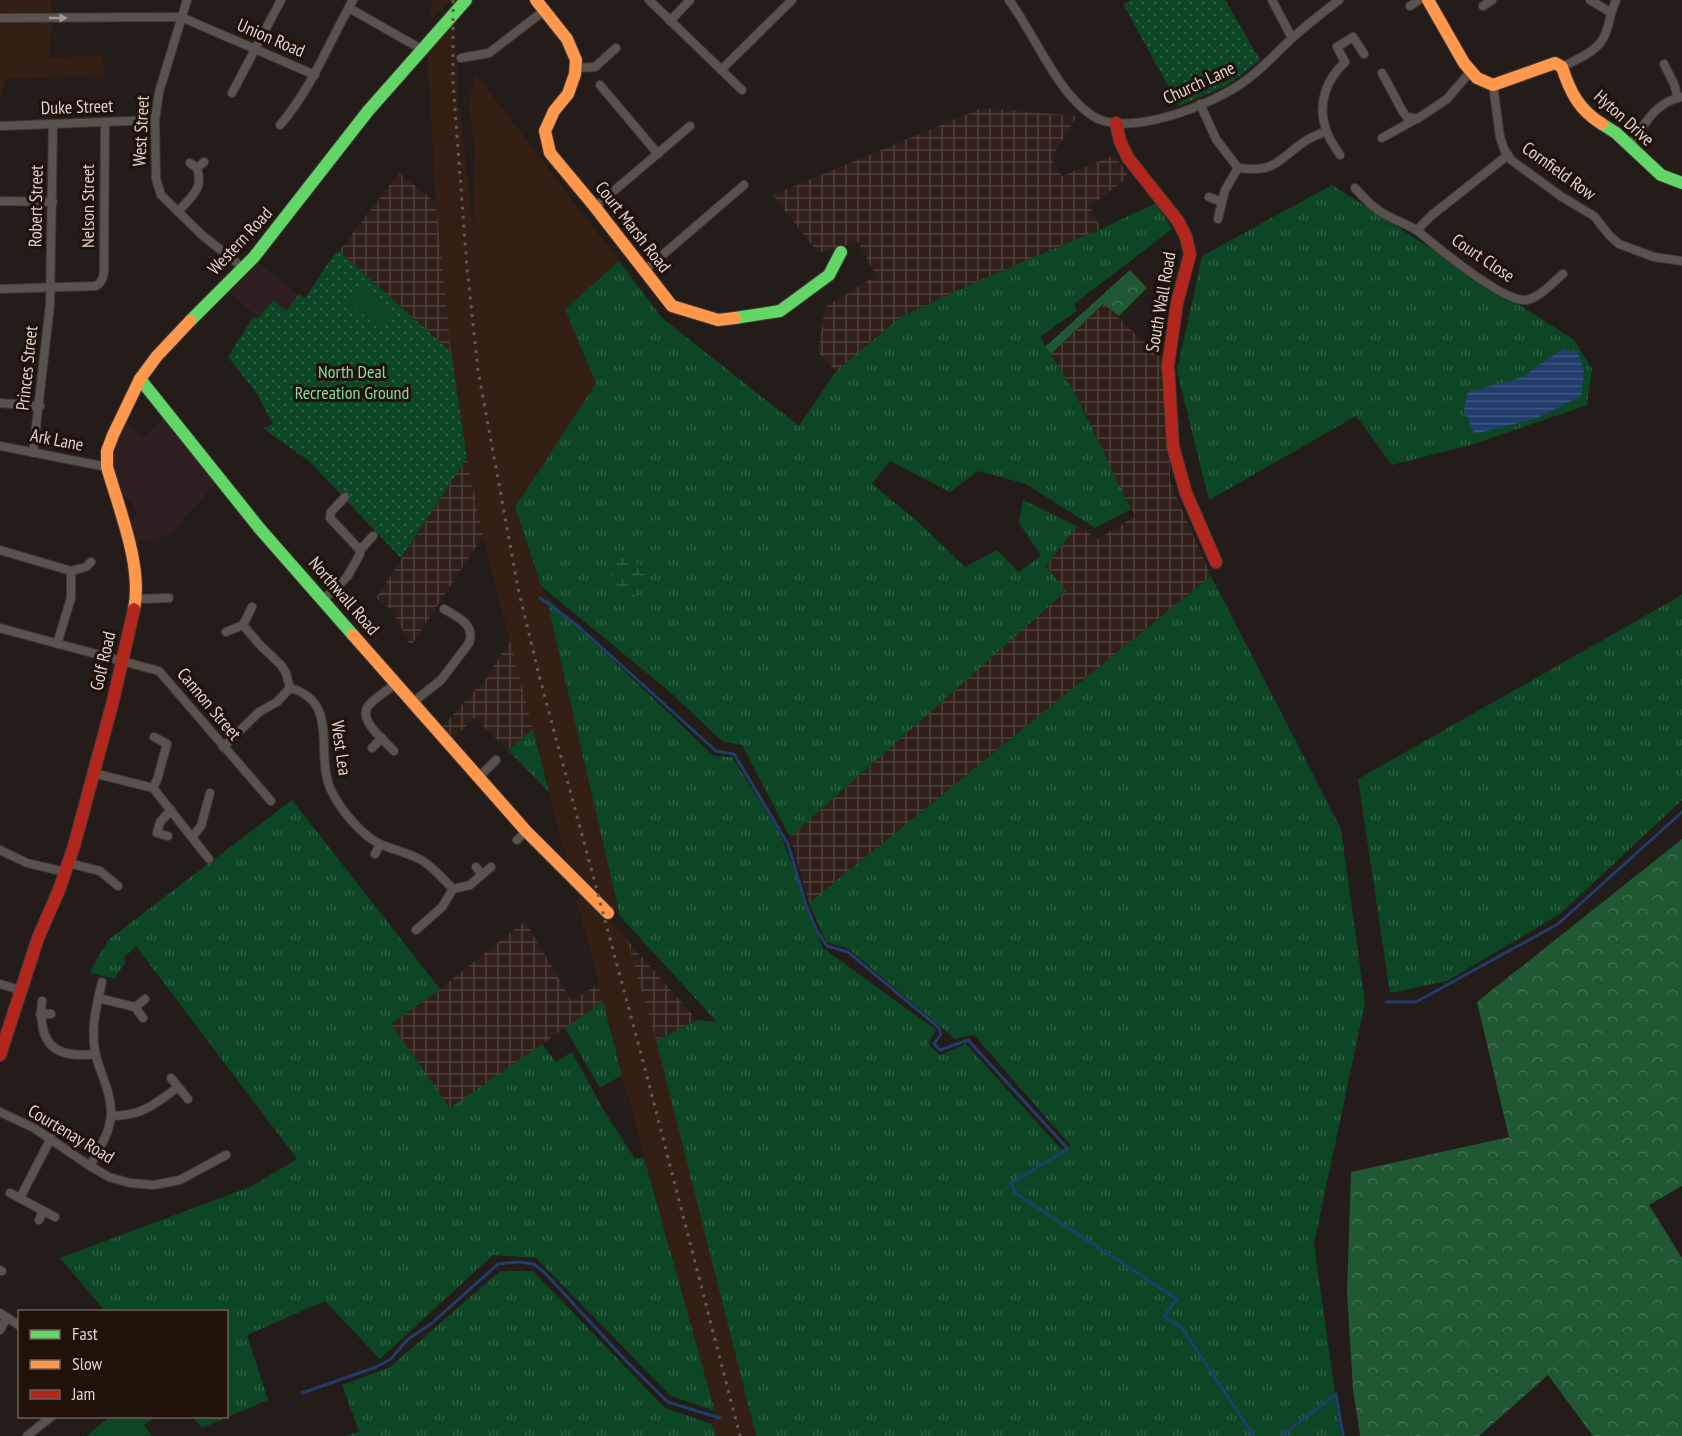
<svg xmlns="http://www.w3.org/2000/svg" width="1682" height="1436" font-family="'PT Sans Narrow',sans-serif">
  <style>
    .built { fill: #341f15 }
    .industrial { fill: url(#industrial-grid) }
    .education { fill: #301f22 }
    .grass { fill: url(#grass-tufts) }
    .forest { fill: url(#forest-crowns) }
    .wetland { fill: url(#wetland-marsh) }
    .park { fill: url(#park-dots) }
    .garden { fill: #0c4624 }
    .water { fill: url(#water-rules) }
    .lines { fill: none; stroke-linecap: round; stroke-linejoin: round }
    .stream { stroke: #203d6c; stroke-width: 3 }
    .street-casing { stroke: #3f3835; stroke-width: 10 }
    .fast-casing { stroke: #3f3835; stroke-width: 14 }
    .slow-casing { stroke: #3f3835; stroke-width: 14 }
    .jam-casing { stroke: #3f3835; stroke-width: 14 }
    .street { stroke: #59524e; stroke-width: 8 }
    .fast { stroke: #63d668; stroke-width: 12 }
    .slow { stroke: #ff974d; stroke-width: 12 }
    .jam { stroke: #b3261e; stroke-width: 12 }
    .rail { stroke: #615b58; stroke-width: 3; stroke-dasharray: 3 6; stroke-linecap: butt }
    .oneway { fill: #a39a94 }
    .labels { text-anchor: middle; stroke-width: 6; stroke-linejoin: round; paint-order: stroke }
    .street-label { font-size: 18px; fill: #dfd4ce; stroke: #201109 }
    .park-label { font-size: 18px; fill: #83de9e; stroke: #201109 }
  </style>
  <defs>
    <pattern id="industrial-grid" width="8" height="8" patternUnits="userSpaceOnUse" patternTransform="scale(1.5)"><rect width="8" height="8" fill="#302019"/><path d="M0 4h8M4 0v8" fill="none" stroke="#4e4039"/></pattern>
    <pattern id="grass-tufts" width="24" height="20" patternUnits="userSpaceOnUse" patternTransform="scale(1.5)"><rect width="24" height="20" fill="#0c4624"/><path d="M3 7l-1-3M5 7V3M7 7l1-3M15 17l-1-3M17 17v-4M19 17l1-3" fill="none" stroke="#2f6043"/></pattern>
    <pattern id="forest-crowns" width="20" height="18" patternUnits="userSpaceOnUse" patternTransform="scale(1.5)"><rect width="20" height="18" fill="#1f5833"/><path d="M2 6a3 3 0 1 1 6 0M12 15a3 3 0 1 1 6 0" fill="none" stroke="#3f6f4f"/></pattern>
    <pattern id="wetland-marsh" width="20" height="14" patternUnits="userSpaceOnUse" patternTransform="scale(1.5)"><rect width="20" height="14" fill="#0c4624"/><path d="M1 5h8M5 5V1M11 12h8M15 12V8" fill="none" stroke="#2f6043"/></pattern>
    <pattern id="park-dots" width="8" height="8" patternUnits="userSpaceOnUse" patternTransform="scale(1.5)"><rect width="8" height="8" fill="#0c4624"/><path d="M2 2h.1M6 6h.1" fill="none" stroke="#2f6043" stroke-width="1.8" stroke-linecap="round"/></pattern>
    <pattern id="water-rules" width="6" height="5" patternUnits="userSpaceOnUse" patternTransform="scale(1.5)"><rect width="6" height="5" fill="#203d6c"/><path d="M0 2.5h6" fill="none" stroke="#405880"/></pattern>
  </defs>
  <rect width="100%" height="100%" fill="#241c18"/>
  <g class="built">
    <polygon points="0,0 51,0 52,21 49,58 103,55 104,75 5,79 0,101"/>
    <polygon points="432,0 451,0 430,20"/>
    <polygon points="455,16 458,98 473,224 475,149 468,103 476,74 619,261 565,309 597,384 515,507 541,586 546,597 620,916 583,880 567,862 483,536 467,458 450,350 436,203 427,52"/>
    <polygon points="582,891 627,940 656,1040 756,1436 715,1436 712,1424 715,1411 622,1075 577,901"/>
  </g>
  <g class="industrial">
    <polygon points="982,108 1077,116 1051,158 1062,176 1115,155 1129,177 1090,206 1101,229 990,276 902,316 836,371 818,352 825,307 876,276 858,242 818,253 773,195"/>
    <polygon points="399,173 436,203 451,352 339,251"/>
    <polygon points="1104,304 1161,358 1163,363 1161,376 1169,418 1170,482 1211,576 809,903 790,837 1065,591 1046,566 1077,526 1098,539 1135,516 1113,474 1085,411 1051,354"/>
    <polygon points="467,458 483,536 411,646 391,609 376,598"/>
    <polygon points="510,641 533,729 508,750 475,718 451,740 440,729 486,678"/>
    <polygon points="525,921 571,1000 599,985 603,1001 450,1109 391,1024 440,989"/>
    <polygon points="627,940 697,1020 656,1040"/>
  </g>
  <g class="education">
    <polygon points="259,263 298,295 286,311 273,300 259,318 227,291"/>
    <polygon points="122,419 142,438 164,419 216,483 172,532 162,538 133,543 128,527 137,513 131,501 117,490 114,484 111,452"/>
  </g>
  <g class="grass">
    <polygon points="1332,185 1574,340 1592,369 1587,405 1474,444 1392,465 1356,416 1209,500 1177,371 1202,256"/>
    <path d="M1156,203L1172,229L1074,304L1077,311L1041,336L1045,347C1082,396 1103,455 1131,509L1095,528L1026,484L978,471L950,492L890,461L872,484L916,520L965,567L997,550L1019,572L1041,556L1019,523L1023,500L1077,526L1046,566L1066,591L790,837L742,745L723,742L670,692L541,586L515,507L596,384L565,309L619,261L662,318L799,426L836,371L902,316L990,276L1101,229Z"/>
    <polygon points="1211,576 1341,829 1365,1003 1314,1244 1341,1436 756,1436 656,1040 697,1020 717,1022 620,916 546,597 714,756 732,757 781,835 823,948 936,1030 928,1044 940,1055 966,1044 1061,1149 1071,1146 974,1035 955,1039 849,949 826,942 809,903"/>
    <polygon points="1682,595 1682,800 1560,914 1447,981 1390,993 1358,779"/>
    <polygon points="533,729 549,792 508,750"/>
    <polygon points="292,800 440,989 391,1024 450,1108 542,1044 556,1062 572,1052 604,1111 635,1159 644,1157 715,1411 671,1396 536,1258 493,1255 380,1359 325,1301 247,1335 268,1400 202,1428 193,1417 226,1416 226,1312 105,1311 60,1258 250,1187 297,1159 136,946 123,958 126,962 114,979 90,972 108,940"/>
    <polygon points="603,1001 622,1075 600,1088 565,1028"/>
    <polygon points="500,1271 533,1271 665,1408 712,1424 715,1436 347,1436 359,1431 342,1385 390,1367"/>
  </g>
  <g class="forest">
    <polygon points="1130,270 1147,288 1119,316 1103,304 1051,354 1045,347"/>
    <polygon points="1682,839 1682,1186 1649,1205 1682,1258 1682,1436 1593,1436 1548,1375 1479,1436 1360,1436 1353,1389 1347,1294 1351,1172 1509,1137 1477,1002"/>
  </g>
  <polygon class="wetland" points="626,554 650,573 629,605 615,587 609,569"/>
  <g class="park">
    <polygon points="1131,0 1225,0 1260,60 1226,86 1179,106 1123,4"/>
    <polygon points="339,251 451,352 467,458 401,558 310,462 263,428 273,424 257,394 228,357 253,317 259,318 273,300 286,311 299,294 305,298 335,253"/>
  </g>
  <g class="garden">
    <polygon points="362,286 392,312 379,328 348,302"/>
    <polygon points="110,1417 155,1417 144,1425 152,1436 86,1436"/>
  </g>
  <polygon class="water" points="1563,349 1578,352 1584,373 1581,396 1535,419 1475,434 1464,410 1468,392 1520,378"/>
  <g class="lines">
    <g class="stream">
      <polyline points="540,598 578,626 716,751 734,754 788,844 806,905 817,931 827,946 848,952 938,1027 941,1034 934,1044 940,1050 968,1040 1068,1149 1011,1183 1015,1193 1177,1299 1164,1316 1182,1328 1254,1436"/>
      <polyline points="1386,1002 1416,1002 1558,924 1682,812"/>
      <polyline points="302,1393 376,1367 391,1359 407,1340 432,1323 498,1264 519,1262 534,1264 545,1273 628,1363 668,1402 720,1418"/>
      <polyline points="1281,1436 1336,1394 1343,1436"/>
    </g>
    <g class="street-casing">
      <g id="street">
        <polyline points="187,0 159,92 155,120 156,179 161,195 202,235 242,267"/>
        <polyline points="649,0 742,90"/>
        <path d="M1009,0C1035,35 1055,89 1091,115C1126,140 1214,104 1245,81C1261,70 1275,54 1289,41C1305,26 1322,13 1339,0"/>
        <polyline points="1272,0 1292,38"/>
        <polyline points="1590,0 1610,12"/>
        <polyline points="1410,6 1419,0"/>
        <polyline points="1483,6 1492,0"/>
        <polyline points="349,8 423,50"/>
        <polyline points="0,18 181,17 315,75"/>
        <polyline points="670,21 690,0"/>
        <polyline points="461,58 489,53 545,10"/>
        <polyline points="1664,64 1674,84 1678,98"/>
        <path d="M1562,67C1579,58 1600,51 1606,32C1610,21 1611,11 1616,0"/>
        <polyline points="576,68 595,67 616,48"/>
        <polyline points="721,70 792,0"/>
        <polyline points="1382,73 1403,112 1407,117 1417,119 1447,99 1471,71"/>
        <polyline points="600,85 658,154"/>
        <polyline points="1493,85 1500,137 1504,149 1511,160 1562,197 1594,216 1610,236 1619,244 1654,257 1682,261"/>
        <polyline points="232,93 281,0"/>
        <path d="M1200,104L1216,139L1238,168C1274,172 1274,164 1301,144C1308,138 1318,135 1326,131"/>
        <path d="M280,125C312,88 329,42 353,0"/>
        <polyline points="0,126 155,120"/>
        <polyline points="1382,138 1416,119"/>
        <path d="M1630,146C1643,126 1656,101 1682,97"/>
        <path d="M1340,155C1335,147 1329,139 1326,130C1317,104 1326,80 1345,62L1337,47L1353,37L1364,54"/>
        <polyline points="190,163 197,168 204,162"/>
        <path d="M1355,188C1366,200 1375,210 1390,217C1399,222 1410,225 1419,232C1437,247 1503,302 1526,300C1540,298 1553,282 1563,274"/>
        <polyline points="1209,197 1222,202 1218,219"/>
        <polyline points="0,201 53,202"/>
        <polyline points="1222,202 1225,190 1238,168"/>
        <polyline points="595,207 690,126"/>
        <path d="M178,212C191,196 204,190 197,168"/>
        <polyline points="1417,230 1432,215 1508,155"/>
        <polyline points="645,270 744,185"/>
        <path d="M0,289L96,286C106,280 104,268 104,257L105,123"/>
        <polyline points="0,403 40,406"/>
        <polyline points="0,446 107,467"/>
        <polyline points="33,453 50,305 53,124"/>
        <polyline points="0,550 71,571 71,598 57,644"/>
        <polyline points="360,550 373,536"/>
        <polyline points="71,571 86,567 91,562"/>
        <polyline points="136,599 169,598"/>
        <polyline points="323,600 347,577 360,554 360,550 330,518 331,512 345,497"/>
        <polyline points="0,628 159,671 271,801"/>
        <polyline points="226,632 243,625 252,607"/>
        <path d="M290,688C341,702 314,754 331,790C339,808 362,836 380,844C394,850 409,853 423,861C435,869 443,879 453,889L470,885L491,867"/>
        <path d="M412,703L441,680L469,643C476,624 457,617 444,609"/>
        <polyline points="223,747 259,712 277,702 290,688 286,673 281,665 259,644 243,625"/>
        <polyline points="372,748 382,738"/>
        <path d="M394,751C385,741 356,719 369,705C376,697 387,691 395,684"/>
        <polyline points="93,773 153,788 209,859"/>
        <polyline points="479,777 496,760"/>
        <polyline points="153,788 157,780 167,744 154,737"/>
        <polyline points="168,836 157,833 160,822 171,810"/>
        <polyline points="192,837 201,826 210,793"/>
        <polyline points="517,840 526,831"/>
        <polyline points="0,850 27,863 65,872"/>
        <polyline points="375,854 380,844"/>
        <polyline points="68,863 100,871 118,886"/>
        <polyline points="476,867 482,874"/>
        <polyline points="416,930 442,907 453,889"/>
        <polyline points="0,984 20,990"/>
        <polyline points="98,998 135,1007 145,999"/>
        <path d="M42,1001C38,1043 53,1059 95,1054"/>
        <polyline points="135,1007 143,1018"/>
        <polyline points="40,1014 51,1014"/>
        <polyline points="171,1078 188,1099"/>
        <polyline points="0,1112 34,1128 90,1166 109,1177 130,1183 154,1185 180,1180 226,1155"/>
        <path d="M111,1116C141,1116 154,1105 177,1088"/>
        <path d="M90,1166C98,1151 110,1133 111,1115C112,1095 101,1075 96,1056C90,1031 96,1007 102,982"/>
        <polyline points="10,1193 55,1217"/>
        <polyline points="20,1198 51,1138"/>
        <polyline points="39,1220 43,1211"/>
        <polyline points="0,1270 2,1271"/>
        <polyline points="0,1313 20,1326"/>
        <polyline points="0,1330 7,1317"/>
        <polyline points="27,1436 52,1416"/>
      </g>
    </g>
    <g class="fast-casing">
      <g id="fast">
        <polyline points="1602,124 1616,133 1661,175 1682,183"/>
        <polyline points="735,318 780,311 829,275 841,252"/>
        <polyline points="190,321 254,257 368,111 466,0"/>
        <polyline points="140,379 260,529 353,635"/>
      </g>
    </g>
    <g class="slow-casing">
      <g id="slow">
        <polyline points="536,0 567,39 576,60 575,74 568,94 554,111 545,131 550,153 595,207 672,306 718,320 735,318"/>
        <path d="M1428,0L1464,63L1477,78L1493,85L1555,63L1562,67C1570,92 1579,110 1602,124"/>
        <path d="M134,609C143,567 119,509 107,467V451L113,435L140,379L157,356L190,321"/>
        <polyline points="353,635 526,831 608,913"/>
      </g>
    </g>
    <g class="jam-casing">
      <g id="jam">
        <polyline points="1116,123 1120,141 1128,158 1178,221 1186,237 1190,254 1177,303 1168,365 1173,447 1186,493 1216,562"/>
        <polyline points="0,1055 38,938 59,890 74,846 113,701 134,609"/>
      </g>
    </g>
    <use href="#street" class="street"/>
    <use href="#fast" class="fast"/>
    <use href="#slow" class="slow"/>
    <use href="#jam" class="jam"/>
    <polyline class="rail" points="453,0 453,82 467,268 478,370 518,588 540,679 644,1065 740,1436"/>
  </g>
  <defs><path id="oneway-solid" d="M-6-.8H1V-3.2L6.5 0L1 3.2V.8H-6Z" transform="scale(1.5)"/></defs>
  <use class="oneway" href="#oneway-solid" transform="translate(58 18)"/>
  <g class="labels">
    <g class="street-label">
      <text transform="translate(271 38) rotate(23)" y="6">Union Road</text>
      <text transform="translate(1199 83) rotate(-25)" y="6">Church Lane</text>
      <text transform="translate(77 107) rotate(-2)" y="6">Duke Street</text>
      <text transform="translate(1624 118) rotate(42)" y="6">Hyton Drive</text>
      <text transform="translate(141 131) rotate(-87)" y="6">West Street</text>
      <text transform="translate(1559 171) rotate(36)" y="6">Cornfield Row</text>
      <text transform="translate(36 206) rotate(-89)" y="6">Robert Street</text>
      <text transform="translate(88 206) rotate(-90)" y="6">Nelson Street</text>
      <text transform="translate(633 227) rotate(52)" y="6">Court Marsh Road</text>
      <text transform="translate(240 241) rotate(-47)" y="6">Western Road</text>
      <text transform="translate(1483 258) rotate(34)" y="6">Court Close</text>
      <text transform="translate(1161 302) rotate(-80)" y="6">South Wall Road</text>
      <text transform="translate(27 368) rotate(-84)" y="6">Princes Street</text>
      <text transform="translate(57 440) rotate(11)" y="6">Ark Lane</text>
      <text transform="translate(344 596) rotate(49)" y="6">Northwall Road</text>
      <text transform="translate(103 661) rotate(-77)" y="6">Golf Road</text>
      <text transform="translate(209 704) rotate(50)" y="6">Cannon Street</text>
      <text transform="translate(341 748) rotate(82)" y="6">West Lea</text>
      <text transform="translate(71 1134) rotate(31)" y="6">Courtenay Road</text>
    </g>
    <g class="park-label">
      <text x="352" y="378">North Deal<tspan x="352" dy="21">Recreation Ground</tspan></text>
    </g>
  </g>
  <rect x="18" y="1310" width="210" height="108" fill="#201109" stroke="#6c5f58" stroke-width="1.5"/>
  <rect x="30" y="1330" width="30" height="9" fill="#63d668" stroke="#6c5f58" stroke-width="1.5"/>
  <text x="72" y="1340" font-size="18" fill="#dfd4ce">Fast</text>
  <rect x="30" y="1360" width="30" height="9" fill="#ff974d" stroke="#6c5f58" stroke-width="1.5"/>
  <text x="72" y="1370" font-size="18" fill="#dfd4ce">Slow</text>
  <rect x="30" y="1390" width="30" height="9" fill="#b3261e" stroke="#6c5f58" stroke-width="1.5"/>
  <text x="72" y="1400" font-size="18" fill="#dfd4ce">Jam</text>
</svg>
